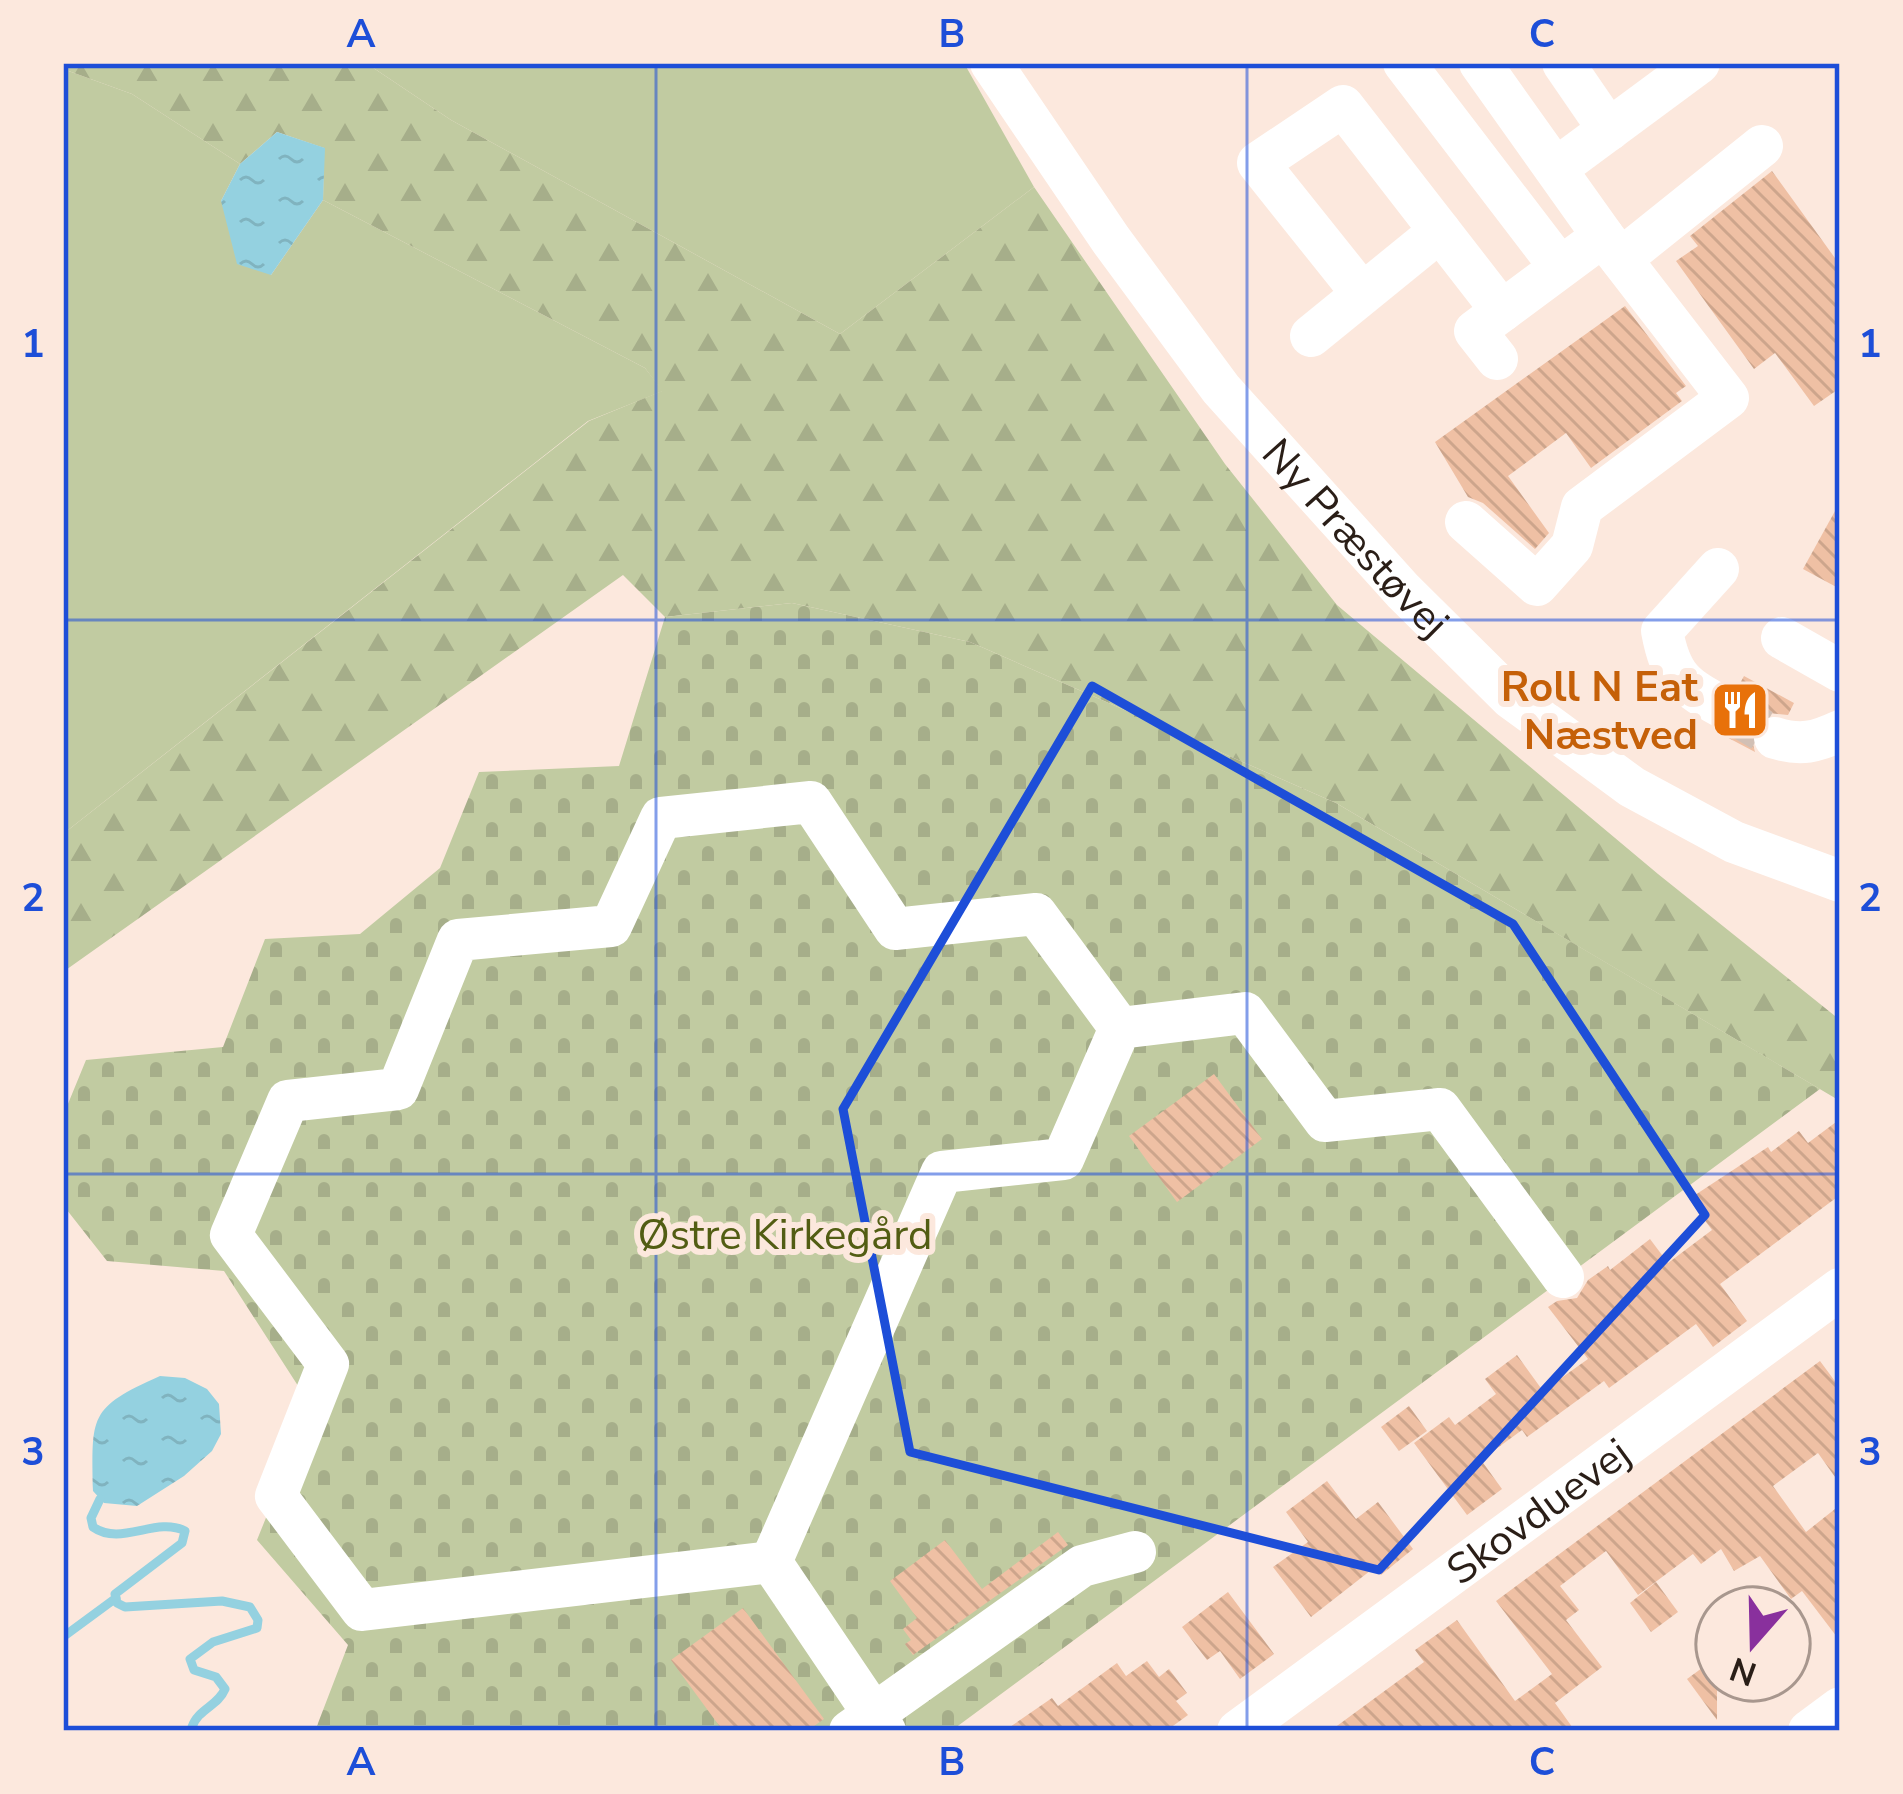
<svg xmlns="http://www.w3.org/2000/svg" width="1903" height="1794" font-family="'Nunito Sans',sans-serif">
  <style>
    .grass { fill: #c1cba1 }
    .forest { fill: url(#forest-firs) }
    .cemetery { fill: url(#cemetery-stones) }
    .water { fill: url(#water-ripples) }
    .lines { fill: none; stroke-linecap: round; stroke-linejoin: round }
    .stream { stroke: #94d1e0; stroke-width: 9 }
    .building { fill: url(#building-back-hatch) }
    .minor-tunnel { stroke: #d2c0b5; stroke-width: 42; stroke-dasharray: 42 21; stroke-linecap: butt }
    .minor { stroke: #fff; stroke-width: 42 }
    .marked { fill: none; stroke: #1d4ed8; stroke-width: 9; stroke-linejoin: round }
    .grid { fill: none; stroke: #1d4ed8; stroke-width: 3; stroke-opacity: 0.55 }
    .labels { text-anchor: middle; stroke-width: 12; stroke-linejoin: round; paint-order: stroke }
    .street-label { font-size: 42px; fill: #2a1e17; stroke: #fce8dd }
    .food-label { font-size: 42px; font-weight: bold; fill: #c56008; stroke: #fce8dd; text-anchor: end }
    .park-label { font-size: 42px; fill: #525d13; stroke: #fce8dd }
    .neatline { fill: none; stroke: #1d4ed8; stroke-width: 4.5 }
    .grid-label { font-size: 39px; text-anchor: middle; font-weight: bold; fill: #1d4ed8 }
  </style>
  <defs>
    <pattern id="forest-firs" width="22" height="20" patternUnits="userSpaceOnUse" patternTransform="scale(3)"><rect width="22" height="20" fill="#c1cba1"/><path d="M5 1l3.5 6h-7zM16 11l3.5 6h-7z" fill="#a6ae8a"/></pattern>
    <pattern id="cemetery-stones" width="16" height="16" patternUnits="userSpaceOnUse" patternTransform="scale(3)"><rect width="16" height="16" fill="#c1cba1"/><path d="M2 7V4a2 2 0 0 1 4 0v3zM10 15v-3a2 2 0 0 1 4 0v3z" fill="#a6ae8a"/></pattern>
    <pattern id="water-ripples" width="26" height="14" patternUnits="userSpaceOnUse" patternTransform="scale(3)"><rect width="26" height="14" fill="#94d1e0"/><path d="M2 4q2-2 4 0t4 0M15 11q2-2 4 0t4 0" fill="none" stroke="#80b3bf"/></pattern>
    <pattern id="building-back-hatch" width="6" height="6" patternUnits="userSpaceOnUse" patternTransform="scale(3)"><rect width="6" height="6" fill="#efc0a4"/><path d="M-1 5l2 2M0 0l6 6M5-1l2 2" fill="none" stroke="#cda58c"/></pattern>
  </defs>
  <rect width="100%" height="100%" fill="#fce8dd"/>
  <g class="grass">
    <polygon points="366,63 964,63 1034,187 840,334 451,120"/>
    <polygon points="63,69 132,94 240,164 221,201 271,275 323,200 645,368 663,391 588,421 63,834"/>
  </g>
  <polygon class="forest" points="63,63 366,63 451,120 840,334 1034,187 1225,464 1337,605 1658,874 1840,1020 1840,1101 1336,803 970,642 792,603 665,617 623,575 63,972 63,834 589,421 662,391 645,368 323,200 324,148 277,132 240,164 132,94 63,69"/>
  <polygon class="cemetery" points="792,603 970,642 1336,803 1820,1089 951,1731 315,1731 348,1645 257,1540 311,1406 224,1271 107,1261 63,1205 63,1116 86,1060 223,1047 265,939 360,934 440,868 479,772 619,766 665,617"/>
  <g class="water">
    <polygon points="277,132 325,148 323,200 271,275 237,264 221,201 240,164"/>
    <path d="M160,1376L185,1378L207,1389L219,1404L221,1434L212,1451L184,1476L137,1506L104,1503L93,1491C92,1416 88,1408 160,1376Z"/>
  </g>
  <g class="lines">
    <g class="stream">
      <path d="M100,1499L91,1518L93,1527C121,1547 156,1516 185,1531L182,1543L115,1594L117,1603L125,1607L222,1601L250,1607L258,1620L257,1628L213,1642L190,1659L194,1670L216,1677L225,1689C218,1706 198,1709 192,1727L196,1731"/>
      <polyline points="63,1637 116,1598"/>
    </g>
  </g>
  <g class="building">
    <polygon points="1772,171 1840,265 1840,388 1814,406 1775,353 1754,369 1676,261 1698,246 1690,236"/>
    <polygon points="1625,306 1686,386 1676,393 1682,401 1591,468 1566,433 1508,476 1549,533 1535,549 1483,503 1468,497 1435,442"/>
    <polygon points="1840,502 1840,589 1803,569"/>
    <polygon points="1744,676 1794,703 1788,715 1769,713 1756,721 1750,733 1755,752 1719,733 1738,731 1749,720 1748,697 1738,687"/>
    <polygon points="1214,1074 1262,1139 1177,1202 1129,1136"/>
    <polygon points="1840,1119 1840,1195 1720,1284 1747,1321 1713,1347 1696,1324 1609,1388 1604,1381 1527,1437 1522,1430 1481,1460 1502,1489 1467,1515 1414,1443 1449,1417 1455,1425 1496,1394 1485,1379 1517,1355 1543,1391 1588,1359 1548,1307 1557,1301 1577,1298 1588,1280 1608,1266 1610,1270 1650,1239 1668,1263 1712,1230 1689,1199 1768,1147 1771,1152 1799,1131 1808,1143"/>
    <polygon points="1820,1361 1840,1388 1840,1484 1818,1453 1773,1486 1806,1532 1840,1505 1840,1641 1802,1591 1791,1599 1760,1556 1734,1571 1721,1549 1701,1564 1693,1554 1638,1595 1606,1551 1560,1586 1579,1610 1566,1620 1602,1667 1555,1703 1575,1731 1330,1731 1424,1662 1415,1650 1457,1620 1515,1701 1552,1674 1496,1601"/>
    <polygon points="1409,1406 1427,1431 1399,1451 1381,1427"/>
    <polygon points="1327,1481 1356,1519 1378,1502 1413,1549 1381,1575 1375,1567 1311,1617 1273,1567 1308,1542 1286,1512"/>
    <polygon points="1058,1532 1068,1545 913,1655 905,1644 911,1640 903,1629 917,1618 890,1581 945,1540 982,1589"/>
    <polygon points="1656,1582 1678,1612 1651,1632 1630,1603"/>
    <polygon points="1228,1592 1274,1654 1240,1679 1220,1651 1207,1660 1182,1627"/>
    <polygon points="743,1608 824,1719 807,1731 723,1731 671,1660"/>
    <polygon points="1717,1657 1717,1720 1687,1679"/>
    <polygon points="1147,1661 1159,1677 1169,1669 1187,1693 1176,1701 1188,1715 1166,1731 1004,1731 1052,1698 1058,1706 1117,1663 1126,1676"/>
  </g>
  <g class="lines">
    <polyline class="minor-tunnel" points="1726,709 1775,738"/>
    <g class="minor">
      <path id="s1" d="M991,63L1111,240L1221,389L1403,591L1511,698L1632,787L1734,842L1840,881"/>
      <polyline points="1404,63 1560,267"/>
      <polyline points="1480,63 1603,236 1475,331 1497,359"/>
      <polyline points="1563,63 1609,130"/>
      <polyline points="1557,168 1699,63"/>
      <polyline points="1621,259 1762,146"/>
      <polyline points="1361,292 1258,163 1343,106 1502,311"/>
      <polyline points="1311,336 1440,231"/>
      <polyline points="1466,522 1537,585 1572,546 1582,507 1728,398 1603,236"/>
      <path d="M1718,569L1662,631C1671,679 1684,686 1726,709"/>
      <polyline points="1782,638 1840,671"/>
      <path d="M1775,738C1801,746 1816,742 1840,731"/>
      <polyline points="771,1562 362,1610 276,1496 328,1364 231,1235 288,1101 398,1089 458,940 611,926 661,818 811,802 895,929 1036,914 1120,1028"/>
      <polyline points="850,1731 1082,1566 1135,1552"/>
      <polyline points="885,1731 771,1562 942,1172 1063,1159 1120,1028 1245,1013 1325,1121 1440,1109 1563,1277"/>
      <path id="s2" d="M1238,1731L1840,1289"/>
      <polyline points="1809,1731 1840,1708"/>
    </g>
  </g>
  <path class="marked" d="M1092,686L1513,924L1705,1215L1379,1570L910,1452L843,1109Z"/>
  <path class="grid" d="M656,63V1731M1247,63V1731M63,620H1840M63,1174H1840"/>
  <defs>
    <g id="restaurant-square" transform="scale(3)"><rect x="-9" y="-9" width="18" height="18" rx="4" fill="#e8710a" stroke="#fce8dd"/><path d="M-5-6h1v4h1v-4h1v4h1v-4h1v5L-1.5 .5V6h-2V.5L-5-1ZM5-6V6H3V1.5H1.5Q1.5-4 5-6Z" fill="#fff"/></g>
  </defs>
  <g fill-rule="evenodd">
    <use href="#restaurant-square" x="1740" y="710"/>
  </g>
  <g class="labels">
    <g class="street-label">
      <text dy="15" stroke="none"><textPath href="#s1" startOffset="600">Ny Præstøvej</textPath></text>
      <text dy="15" stroke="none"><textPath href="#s2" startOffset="372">Skovduevej</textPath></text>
    </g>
    <g class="food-label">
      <text x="1698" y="701">Roll N Eat<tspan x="1698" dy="48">Næstved</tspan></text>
    </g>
    <g class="park-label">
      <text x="785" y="1249">Østre Kirkegård</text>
    </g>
  </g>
  <rect width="1903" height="1794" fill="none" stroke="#fce8dd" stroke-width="132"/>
  <g transform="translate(1753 1644) rotate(200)"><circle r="57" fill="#fce8dd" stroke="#a8978e" stroke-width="3"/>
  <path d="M0-9L21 45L0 30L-21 45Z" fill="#89309d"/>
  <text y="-18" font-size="33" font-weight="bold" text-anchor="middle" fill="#2a1e17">N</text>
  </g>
  <rect x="66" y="66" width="1771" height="1662" class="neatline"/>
  <g class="grid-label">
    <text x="361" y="47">A</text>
    <text x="952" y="47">B</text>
    <text x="1542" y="47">C</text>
    <text x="33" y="357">1</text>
    <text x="1870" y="357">1</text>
    <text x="33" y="911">2</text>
    <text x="1870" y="911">2</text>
    <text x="33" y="1465">3</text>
    <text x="1870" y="1465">3</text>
    <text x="361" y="1775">A</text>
    <text x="952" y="1775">B</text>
    <text x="1542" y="1775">C</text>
  </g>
</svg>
